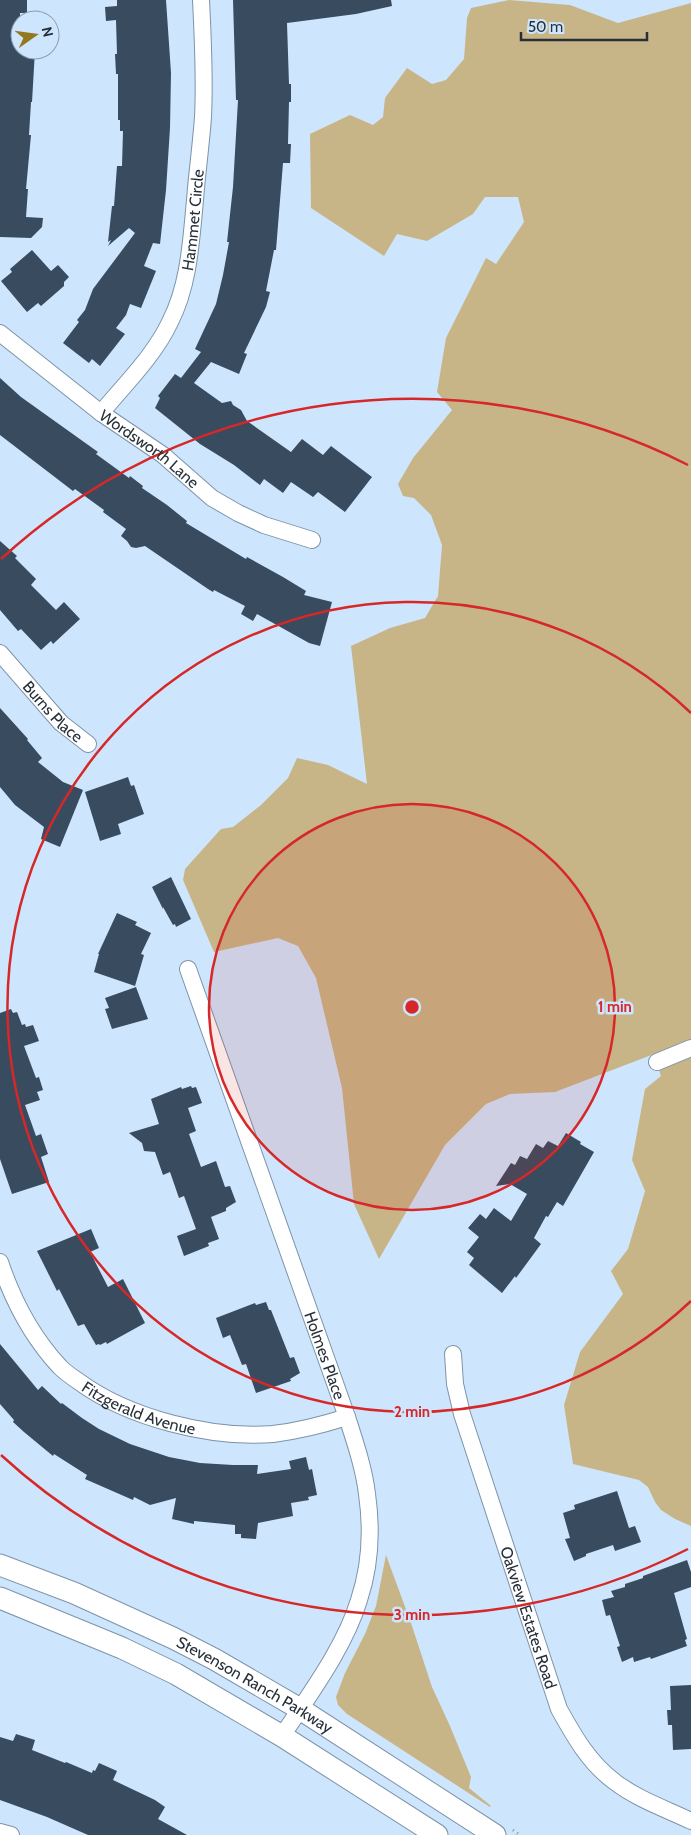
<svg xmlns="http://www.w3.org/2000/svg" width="691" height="1835" font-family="Cabin,sans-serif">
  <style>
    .green { fill: #c7b587 }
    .building { fill: #384b5f }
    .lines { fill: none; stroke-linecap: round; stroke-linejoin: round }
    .minor-casing { stroke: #7d93a9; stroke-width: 18 }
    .major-casing { stroke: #7d93a9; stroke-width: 23 }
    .path { stroke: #8192a3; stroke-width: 3; stroke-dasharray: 1 4; stroke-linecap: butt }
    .minor { stroke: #fff; stroke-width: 16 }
    .major { stroke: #fff; stroke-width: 21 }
    .ring { fill: none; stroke: #d62828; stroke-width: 2.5 }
    .labels { text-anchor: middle; stroke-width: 5; stroke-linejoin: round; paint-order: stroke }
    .street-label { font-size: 16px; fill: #273039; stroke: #cee6fd }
    .centre { fill: #d62828; stroke: #cee6fd; stroke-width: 2.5 }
    .ring-label { font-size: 15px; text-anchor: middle; font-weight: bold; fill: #d62828; stroke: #cee6fd; stroke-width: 5; stroke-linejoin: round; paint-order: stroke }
  </style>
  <rect width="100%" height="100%" fill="#cee6fd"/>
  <g class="green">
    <polygon points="509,0 570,5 618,23 691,3 691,1526 675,1519 661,1510 655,1502 648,1487 639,1480 573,1464 564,1405 574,1372 580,1352 623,1294 611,1271 628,1249 645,1191 632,1160 645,1089 661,1076 654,1054 555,1092 510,1094 486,1104 445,1145 379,1259 354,1204 342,1088 316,978 298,946 278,938 214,952 183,880 185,869 221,829 233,827 261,805 288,778 297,758 328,765 367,784 351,646 390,628 425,618 438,596 442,545 431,515 414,498 403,496 398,484 413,458 452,410 437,392 446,338 486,258 496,264 524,222 518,197 485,197 473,214 427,241 397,234 384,256 311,208 310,134 350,115 373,125 383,117 385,98 407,68 432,84 446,80 464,59 467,18 471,8"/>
    <polygon points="386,1555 411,1623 432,1687 450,1726 471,1777 469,1788 491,1806 490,1807 347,1714 338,1705 336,1697 345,1673 365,1634 376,1606"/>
  </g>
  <g class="building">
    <polygon points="0,0 27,0 27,13 20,13 20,50 35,50 32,102 31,102 29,135 31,135 26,189 28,189 26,217 43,218 42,227 31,238 0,237"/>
    <polygon points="117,0 166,0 171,73 170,128 166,190 160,244 153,243 144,266 156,271 141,308 130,304 126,315 116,328 125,334 100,366 92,359 89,363 63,343 79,322 77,320 85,310 93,289 135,233 129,228 108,246 111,240 108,242 112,206 114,206 117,166 122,166 123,131 120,131 120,120 118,120 118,74 116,74 115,54 117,54 116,20 106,21 105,7 117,6"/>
    <polygon points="233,0 391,0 392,6 356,14 287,23 289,84 291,84 291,102 289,102 288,144 291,144 290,163 283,163 276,250 274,250 266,291 270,292 266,307 244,353 247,354 239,374 211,362 194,383 222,403 231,401 233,405 241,410 247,421 291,452 302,439 323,455 331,446 372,477 345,512 318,492 313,497 291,482 283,493 264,479 260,485 234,465 200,444 155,408 160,398 158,396 175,374 181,378 201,352 195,349 216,304 223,275 229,242 227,242 233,187 238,100 236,100"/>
    <polygon points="32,250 51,271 58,265 69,277 64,282 64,286 41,306 38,303 27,312 1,281 12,272 10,269"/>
    <polygon points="0,378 21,397 98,452 96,454 129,478 130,476 143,486 142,488 167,505 187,521 186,523 246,559 247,557 283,577 306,591 304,595 332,602 320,646 309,643 257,614 253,621 241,614 245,606 214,590 213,592 208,589 145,546 136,548 131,547 127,541 121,536 126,529 103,512 104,510 75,489 73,491 0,435"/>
    <polygon points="0,541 17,556 15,558 36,579 31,585 56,610 64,602 80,619 53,644 51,641 41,650 21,629 18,631 0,610"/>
    <polygon points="0,708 28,739 27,740 42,758 38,762 63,782 83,790 60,847 41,839 44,827 15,805 0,787"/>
    <polygon points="128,777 131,786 134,785 144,814 118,824 121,834 100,841 85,792"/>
    <polygon points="171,877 191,919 176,927 175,924 173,925 163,907 163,909 152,887"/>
    <polygon points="117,913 137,922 135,925 151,933 141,954 144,955 135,986 94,972 99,954 98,954"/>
    <polygon points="136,987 148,1019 112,1029 105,1009 109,1008 105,998"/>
    <polygon points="11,1009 13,1013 17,1012 22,1025 25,1024 26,1027 33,1025 39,1041 24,1046 36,1078 39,1077 43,1090 37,1092 40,1100 25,1105 36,1136 41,1134 48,1154 41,1157 49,1182 12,1194 0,1159 0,1013"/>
    <polygon points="191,1086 192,1088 196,1087 202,1103 188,1108 196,1131 189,1134 201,1167 216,1161 225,1187 230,1186 236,1202 226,1208 226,1211 211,1217 219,1239 208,1243 209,1246 184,1256 177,1236 196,1229 184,1196 179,1198 170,1172 163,1175 155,1152 144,1151 142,1143 129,1133 159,1124 151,1099 181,1087 182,1089"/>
    <polygon points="566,1133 581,1142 580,1144 594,1152 563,1206 557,1202 548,1217 546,1216 534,1238 541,1244 516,1278 515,1276 502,1293 469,1265 474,1258 467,1252 479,1237 468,1228 480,1214 486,1219 494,1208 511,1221 527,1194 510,1184 496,1186 511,1163 515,1165 520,1156 527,1159 536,1144 543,1148 548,1141 558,1146"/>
    <polygon points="91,1229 99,1248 90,1252 108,1287 123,1279 145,1323 107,1344 106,1342 100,1345 99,1344 96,1345 84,1324 78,1326 59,1289 57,1291 37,1251"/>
    <polygon points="266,1302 269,1310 271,1310 290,1358 294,1357 300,1373 290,1379 291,1381 256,1393 246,1364 242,1365 230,1335 223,1338 216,1318 255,1303 256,1305"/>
    <polygon points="0,1344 38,1390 42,1386 61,1404 62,1403 82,1418 99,1429 130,1444 169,1457 200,1463 233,1465 258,1465 257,1474 291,1469 289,1461 306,1457 309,1470 312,1469 317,1495 308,1497 309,1500 291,1503 293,1516 258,1523 256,1539 241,1538 241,1534 235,1534 235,1525 194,1521 194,1524 172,1519 176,1498 150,1505 134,1497 133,1500 85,1479 87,1475 54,1454 53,1456 24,1432 13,1422 14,1420 0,1404"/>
    <polygon points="617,1491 629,1528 635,1526 641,1542 615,1551 613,1545 586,1554 586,1556 574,1561 565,1539 570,1538 563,1513 575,1509 574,1505"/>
    <polygon points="687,1560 691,1572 691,1587 674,1593 687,1639 685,1640 687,1646 651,1659 650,1657 634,1662 633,1657 622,1662 617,1647 620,1646 610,1615 606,1616 602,1600 614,1597 611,1591 625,1587 625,1584 643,1578 643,1576"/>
    <polygon points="691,1685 691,1749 673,1750 672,1725 668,1725 667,1710 671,1710 670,1686"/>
    <polygon points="16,1734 35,1740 32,1750 65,1763 66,1762 92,1773 93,1770 95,1771 99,1763 117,1771 113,1780 155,1800 165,1807 158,1819 187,1835 88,1835 47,1817 0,1800 0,1737 13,1741"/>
  </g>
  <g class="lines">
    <g class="minor-casing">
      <g id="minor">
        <path id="s1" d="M0,333L101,413L163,455L212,498L238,513L264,525L312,540"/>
        <path id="s2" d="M101,413C125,384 154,356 170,322C189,285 191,242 195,200C197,173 201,145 203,117C205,78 203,39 201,0"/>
        <path id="s3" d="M0,653L61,723L88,744"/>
        <path id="s4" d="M188,969L347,1417C355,1442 364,1468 367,1494C372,1529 370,1567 359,1600C345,1647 309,1695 282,1736"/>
        <polyline points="657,1062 691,1048"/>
        <path id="s5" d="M0,1262C13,1301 32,1337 60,1367C65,1372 72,1377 78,1381C128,1418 211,1439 273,1434C298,1431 322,1425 347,1417"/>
        <path id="s6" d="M453,1354L455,1384L462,1414L559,1709C574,1736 589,1763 615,1782C637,1799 666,1809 691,1821"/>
        <polyline points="0,1832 11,1835"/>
      </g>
    </g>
    <g class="major-casing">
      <g id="major">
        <path id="s7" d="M0,1565L74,1593L173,1638L214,1659L300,1709L495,1835"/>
        <polyline points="0,1598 122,1648 176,1674 282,1736 437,1835"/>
      </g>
    </g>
    <polyline class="path" points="513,1830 520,1835"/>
    <use href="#minor" class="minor"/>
    <use href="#major" class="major"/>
  </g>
  <circle cx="412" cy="1007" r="203" fill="#d62828" fill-opacity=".12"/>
  <g class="ring">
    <circle cx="412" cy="1007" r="203"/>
    <path d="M691 1301A405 405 0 1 1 691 713"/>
    <path d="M688 1549A608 608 0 0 1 1 1455M1 559A608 608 0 0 1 688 465"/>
  </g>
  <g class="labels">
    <g class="street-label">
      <text dy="6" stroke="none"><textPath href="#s2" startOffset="220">Hammet Circle</textPath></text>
      <text dy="6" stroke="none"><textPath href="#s1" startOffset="189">Wordsworth Lane</textPath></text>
      <text dy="6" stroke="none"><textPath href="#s3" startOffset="79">Burns Place</textPath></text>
      <text dy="6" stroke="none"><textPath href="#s4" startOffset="410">Holmes Place</textPath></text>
      <text dy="6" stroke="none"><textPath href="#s5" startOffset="212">Fitzgerald Avenue</textPath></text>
      <text dy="6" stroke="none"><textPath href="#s6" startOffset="275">Oakview Estates Road</textPath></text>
      <text dy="6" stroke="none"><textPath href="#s7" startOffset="282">Stevenson Ranch Parkway</textPath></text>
    </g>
  </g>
  <circle cx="412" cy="1007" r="8" class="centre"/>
  <g class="ring-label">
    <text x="615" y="1012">1 min</text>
    <text x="412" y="1417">2 min</text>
    <text x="412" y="1620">3 min</text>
  </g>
  <g transform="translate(35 35) rotate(76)"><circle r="24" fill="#cee6fd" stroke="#8b9daf"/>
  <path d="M0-4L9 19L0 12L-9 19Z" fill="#94781f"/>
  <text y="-8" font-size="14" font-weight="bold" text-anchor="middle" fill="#273039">N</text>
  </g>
  <path d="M521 32v8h126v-8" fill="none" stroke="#273039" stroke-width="2.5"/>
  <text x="528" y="32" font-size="15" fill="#273039" stroke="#cee6fd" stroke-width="4" paint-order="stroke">50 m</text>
</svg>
